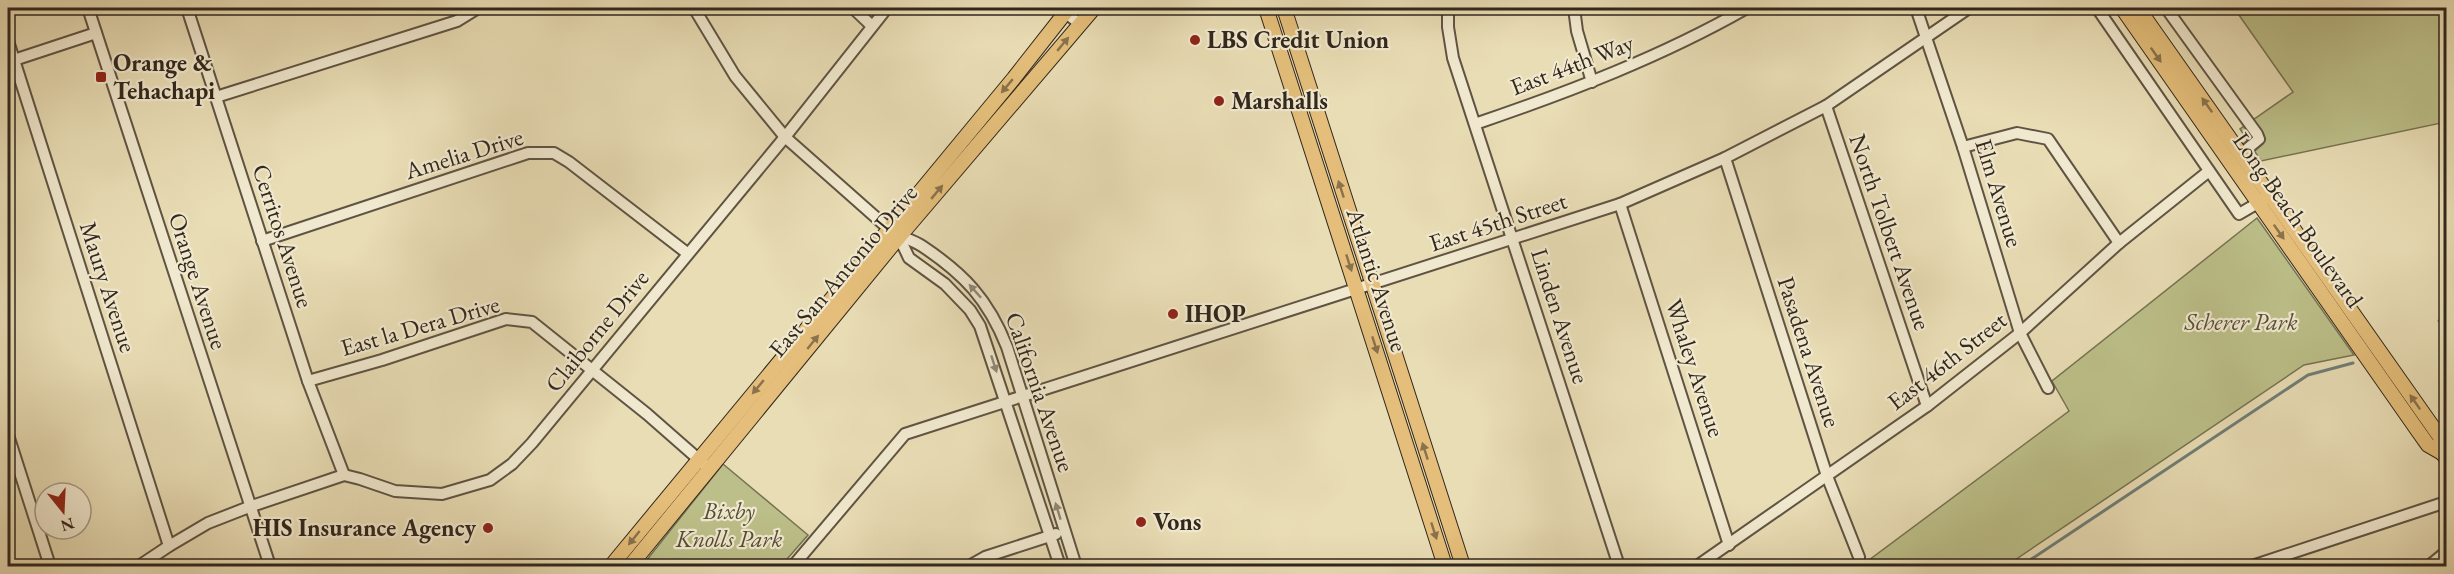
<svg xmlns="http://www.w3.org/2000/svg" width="2454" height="574" font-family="'EB Garamond',serif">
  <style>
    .green { fill: #bcbf89; stroke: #767353; stroke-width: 1.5 }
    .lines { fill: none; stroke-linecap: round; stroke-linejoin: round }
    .stream { stroke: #6f7f78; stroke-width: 3 }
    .minor-casing { stroke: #5f5443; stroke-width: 14 }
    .major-casing { stroke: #31271d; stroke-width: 16 }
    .minor { stroke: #f1e9cf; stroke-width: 10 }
    .major { stroke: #e4be7a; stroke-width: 14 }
    .oneway { fill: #8a724c }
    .oneway2 { fill: #918876 }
    .poi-dot { fill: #8f2418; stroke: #f1e9cf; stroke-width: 2 }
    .labels { text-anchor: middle; stroke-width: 4.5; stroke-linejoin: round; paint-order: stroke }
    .poi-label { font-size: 24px; font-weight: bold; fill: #31271d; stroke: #f1e9cf; text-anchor: start }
    .street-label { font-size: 24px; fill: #31271d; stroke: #f1e9cf }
    .park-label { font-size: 24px; font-style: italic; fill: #544d38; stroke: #f1e9cf }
  </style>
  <rect width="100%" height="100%" fill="#e9ddb5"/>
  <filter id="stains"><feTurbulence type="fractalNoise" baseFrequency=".00333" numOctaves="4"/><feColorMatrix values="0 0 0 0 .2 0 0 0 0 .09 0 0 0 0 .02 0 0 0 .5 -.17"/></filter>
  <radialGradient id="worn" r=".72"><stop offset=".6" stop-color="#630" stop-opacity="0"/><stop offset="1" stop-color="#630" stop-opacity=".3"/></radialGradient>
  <g class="green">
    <polygon points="2234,8 2446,8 2446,122 2261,161 2240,129 2293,92"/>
    <polygon points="2257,218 2354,355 2304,365 2006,566 1861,566 2069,411 2052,381"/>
    <polygon points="723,464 808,535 781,566 642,566"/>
  </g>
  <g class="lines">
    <g class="stream">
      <polyline points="2439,321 2446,316"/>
      <polyline points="2021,566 2308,375 2353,363"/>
    </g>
    <g class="minor-casing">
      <g id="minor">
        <polyline points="88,8 270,566"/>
        <polyline points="187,8 308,381 344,475"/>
        <path d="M694,8L735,76L785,137L889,229C899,237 911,239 922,246C964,274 988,299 1007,347L1076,566"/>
        <polyline points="853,8 872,26"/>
        <polyline points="1060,8 1080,24"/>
        <polyline points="1448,8 1448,27 1453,58 1619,566"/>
        <polyline points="1574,8 1577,31 1592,82"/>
        <polyline points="1916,8 1963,147 2020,333 2048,388"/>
        <polyline points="2097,8 2239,214 2263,200"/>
        <polyline points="2166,8 2257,134 2259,139 2241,154"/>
        <polyline points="8,41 169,546"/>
        <polyline points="8,62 96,33"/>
        <polyline points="216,97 457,21 478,8"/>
        <polyline points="1826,106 1927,406"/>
        <path d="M1475,124C1569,92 1661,57 1747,8"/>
        <polyline points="1963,147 2017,133 2048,139 2119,243"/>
        <polyline points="1725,158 1827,476 1859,557"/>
        <polyline points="1620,204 1729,545"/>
        <polyline points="899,237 909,258 945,284 970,310 980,326 1060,566"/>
        <polyline points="262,241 528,153 554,153 569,162 687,253"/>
        <polyline points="308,381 382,360 506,319 532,322 647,414 704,464"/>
        <polyline points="8,435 50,566"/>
        <polyline points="139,566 169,546 208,523 249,507 344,475 360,479 395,491 442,494 490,480 512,464 532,443 785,137 887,8"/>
        <polyline points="793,566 905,434 1620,204 1725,158 1826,106 1969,8"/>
        <polyline points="969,566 985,557 1056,534"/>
        <polyline points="1697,566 1927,406 2020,333 2119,243 2209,171"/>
        <polyline points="2252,566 2446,502"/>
        <polyline points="2429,566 2446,552"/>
      </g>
    </g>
    <g class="major-casing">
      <g id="major">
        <polyline points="1266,8 1445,566"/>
        <polyline points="1284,8 1463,566"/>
        <polyline points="2122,8 2418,431 2428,445 2442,453"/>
        <polyline points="2138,8 2440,437 2442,453 2446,458"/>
        <polyline points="611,566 1014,78 1069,8"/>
        <polyline points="630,566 899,237 1094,8"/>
      </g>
    </g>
    <use href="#minor" class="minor"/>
    <use href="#major" class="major"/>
  </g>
  <defs><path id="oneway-solid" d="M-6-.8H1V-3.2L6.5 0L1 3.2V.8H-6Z" transform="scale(1.5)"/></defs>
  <g class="oneway">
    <use href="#oneway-solid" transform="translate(1063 44) rotate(-50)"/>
    <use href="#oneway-solid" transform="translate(2156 55) rotate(55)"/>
    <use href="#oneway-solid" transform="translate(1007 86) rotate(130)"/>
    <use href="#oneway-solid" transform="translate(2207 105) rotate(-125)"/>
    <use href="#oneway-solid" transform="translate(1341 189) rotate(-108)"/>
    <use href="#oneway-solid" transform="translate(937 192) rotate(-50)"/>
    <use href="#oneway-solid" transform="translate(2279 232) rotate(55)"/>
    <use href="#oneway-solid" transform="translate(1349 263) rotate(72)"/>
    <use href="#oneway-solid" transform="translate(813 342) rotate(-51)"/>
    <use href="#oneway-solid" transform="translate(1375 345) rotate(72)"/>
    <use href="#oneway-solid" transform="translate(758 387) rotate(130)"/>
    <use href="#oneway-solid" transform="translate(2415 402) rotate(-125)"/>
    <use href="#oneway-solid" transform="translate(1425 451) rotate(-108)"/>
    <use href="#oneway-solid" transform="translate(1434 531) rotate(72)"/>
    <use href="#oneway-solid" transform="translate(634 538) rotate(129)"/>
  </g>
  <g class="oneway2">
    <use href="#oneway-solid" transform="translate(975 291) rotate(-132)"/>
    <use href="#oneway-solid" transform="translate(994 364) rotate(72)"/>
    <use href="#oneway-solid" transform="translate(1058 511) rotate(-107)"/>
  </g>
  <g class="poi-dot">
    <circle cx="1195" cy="40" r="6"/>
    <rect x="95" y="71" width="12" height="12" rx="3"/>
    <circle cx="1219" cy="101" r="6"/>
    <circle cx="1173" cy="314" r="6"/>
    <circle cx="1141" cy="522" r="6"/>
    <circle cx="488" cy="528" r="6"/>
  </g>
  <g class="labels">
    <g class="poi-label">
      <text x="1207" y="48">LBS Credit Union</text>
      <text x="113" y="71">Orange &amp;<tspan x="113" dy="28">Tehachapi</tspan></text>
      <text x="1231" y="109">Marshalls</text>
      <text x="1185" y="322">IHOP</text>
      <text x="1153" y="530">Vons</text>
      <text x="476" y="536" text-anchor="end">HIS Insurance Agency</text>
    </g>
    <g class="street-label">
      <text transform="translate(1572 65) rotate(-21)" y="8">East 44th Way</text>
      <text transform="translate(464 154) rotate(-17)" y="8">Amelia Drive</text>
      <text transform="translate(1999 193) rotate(73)" y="8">Elm Avenue</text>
      <text transform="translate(2298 220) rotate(55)" y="8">Long Beach Boulevard</text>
      <text transform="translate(1498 222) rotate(-18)" y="8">East 45th Street</text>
      <text transform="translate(1890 232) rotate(71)" y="8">North Tolbert Avenue</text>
      <text transform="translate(283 236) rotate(72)" y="8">Cerritos Avenue</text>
      <text transform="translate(843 271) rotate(-50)" y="8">East San Antonio Drive</text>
      <text transform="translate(1377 280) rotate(72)" y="8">Atlantic Avenue</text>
      <text transform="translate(198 281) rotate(72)" y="8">Orange Avenue</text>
      <text transform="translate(108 287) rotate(72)" y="8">Maury Avenue</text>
      <text transform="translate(1560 316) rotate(72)" y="8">Linden Avenue</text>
      <text transform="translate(420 326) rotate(-16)" y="8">East la Dera Drive</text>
      <text transform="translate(597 331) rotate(-51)" y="8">Claiborne Drive</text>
      <text transform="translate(1809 352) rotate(72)" y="8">Pasadena Avenue</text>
      <text transform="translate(1947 361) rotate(-38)" y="8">East 46th Street</text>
      <text transform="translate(1695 368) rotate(72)" y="8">Whaley Avenue</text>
      <text transform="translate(1040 392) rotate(71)" y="8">California Avenue</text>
    </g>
    <g class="park-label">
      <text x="2241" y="330">Scherer Park</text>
      <text x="729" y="519">Bixby<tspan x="729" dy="28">Knolls Park</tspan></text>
    </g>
  </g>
  <rect width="2454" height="574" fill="none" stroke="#e9ddb5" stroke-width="30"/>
  <rect x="9" y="9" width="2436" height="556" fill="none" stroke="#31271d" stroke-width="3"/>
  <rect x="15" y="15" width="2424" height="544" fill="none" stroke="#31271d" stroke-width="1.5"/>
  <g transform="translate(63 511) rotate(162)"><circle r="28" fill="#f1e9cf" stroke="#a49b88" stroke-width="1.5"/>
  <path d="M0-4.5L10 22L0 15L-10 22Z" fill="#8f2418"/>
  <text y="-9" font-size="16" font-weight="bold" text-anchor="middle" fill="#31271d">N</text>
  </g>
  <rect width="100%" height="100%" filter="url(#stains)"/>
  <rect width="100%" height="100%" fill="url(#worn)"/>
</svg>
